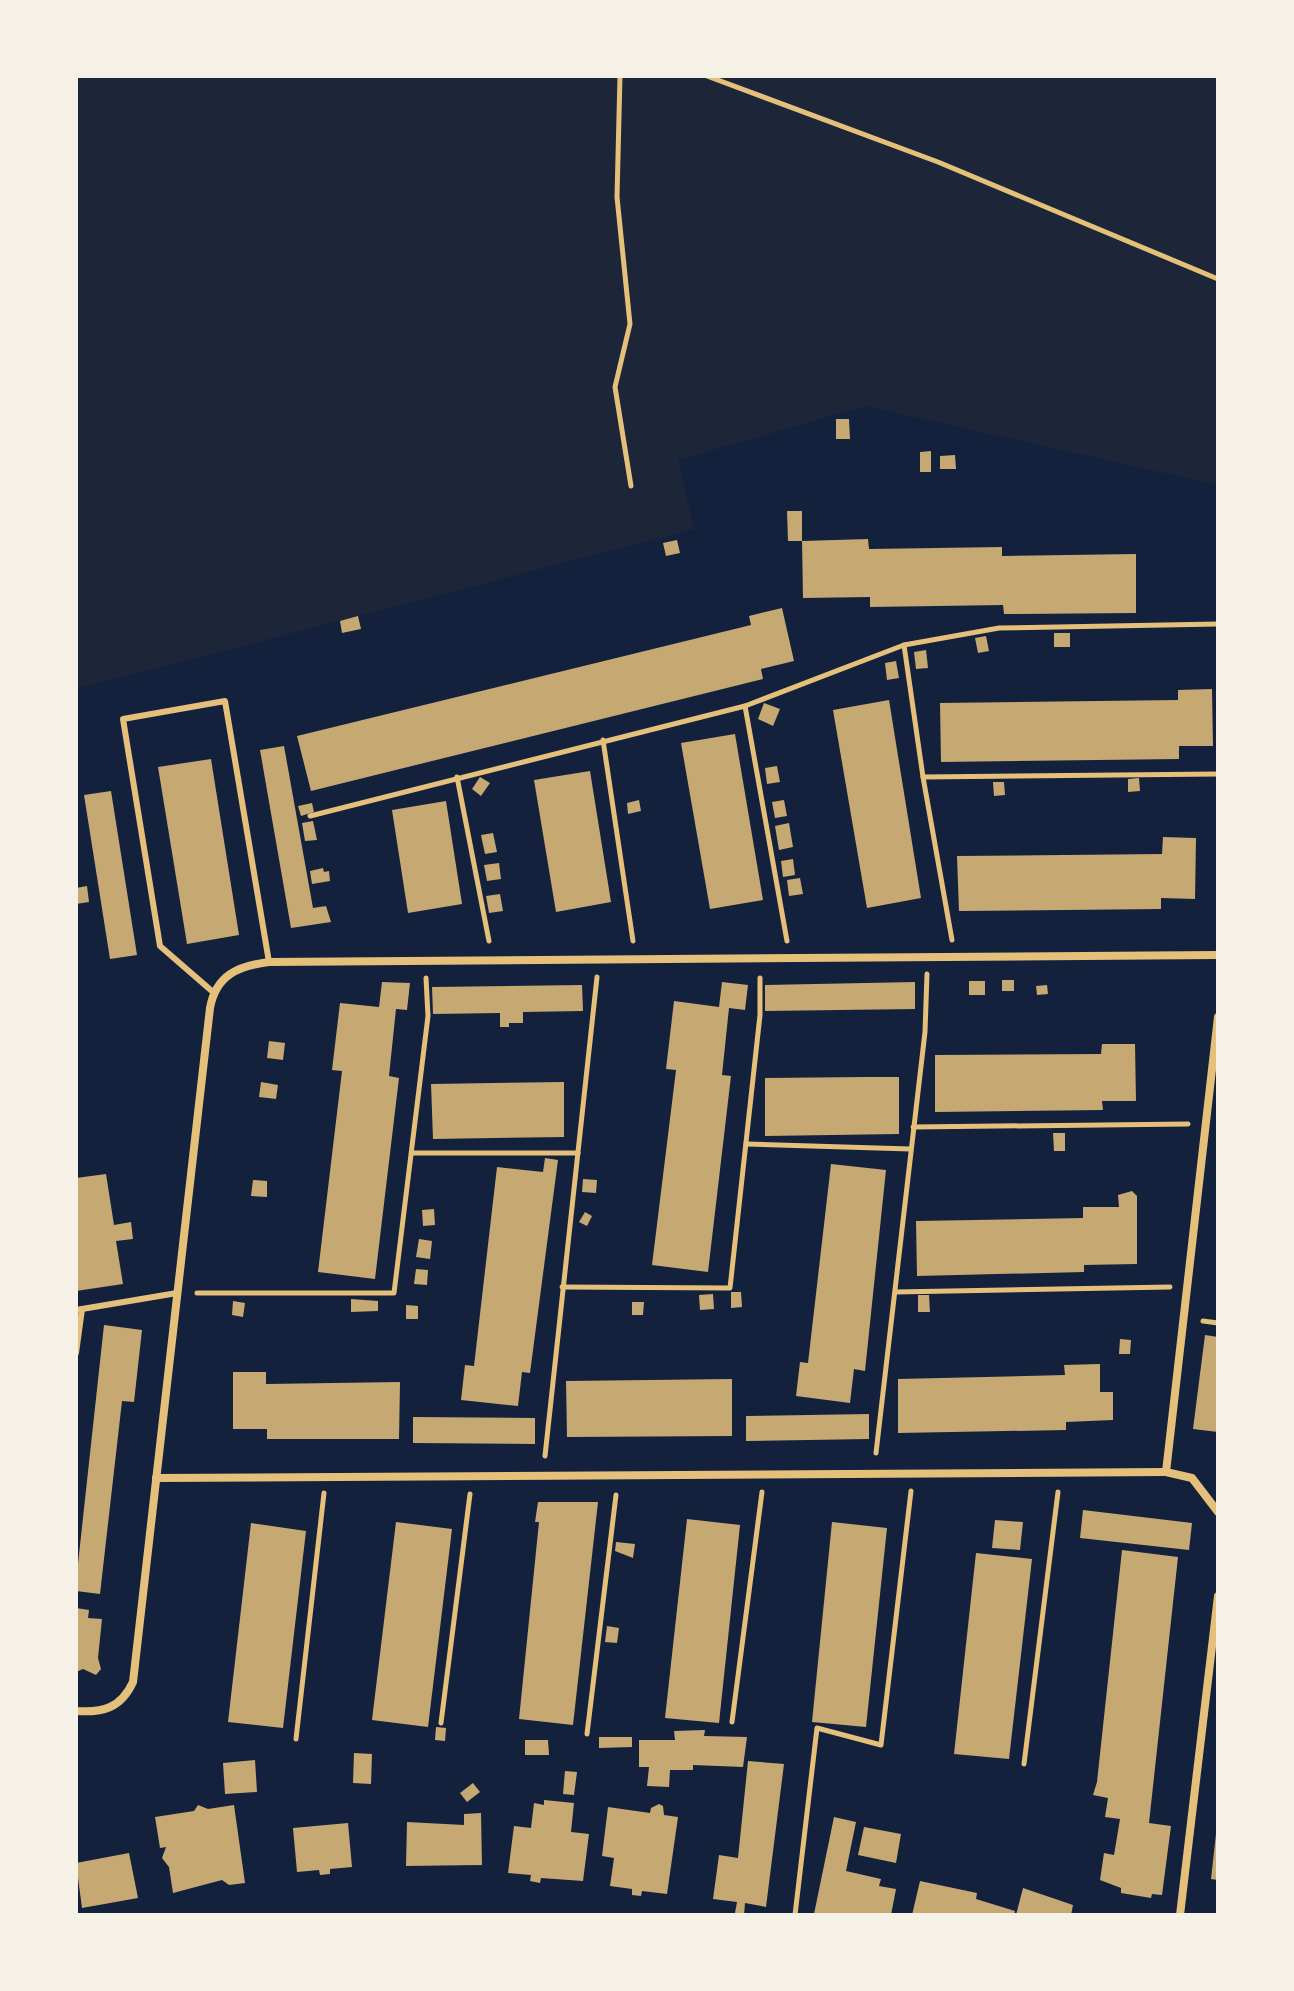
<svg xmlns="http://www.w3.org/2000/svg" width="1294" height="1991" font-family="'Fira Sans',sans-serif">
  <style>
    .green { fill: #1d2539 }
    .building { fill: #c6a872 }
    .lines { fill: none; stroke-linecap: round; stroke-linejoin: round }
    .path { stroke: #e5c07b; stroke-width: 5 }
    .service { stroke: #e5c07b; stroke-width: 6 }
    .minor { stroke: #e5c07b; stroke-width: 8 }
  </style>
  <rect width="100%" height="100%" fill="#14213d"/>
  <polygon class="green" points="76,76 1218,76 1218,485 865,406 678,460 694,529 76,689"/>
  <g class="building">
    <polygon points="836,419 849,419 850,439 836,439"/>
    <polygon points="931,451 931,472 920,472 920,452"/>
    <polygon points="955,455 956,469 940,469 940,456"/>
    <polygon points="787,511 802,511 802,541 788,541"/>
    <polygon points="868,539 869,549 1002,547 1002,556 1136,554 1136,613 1004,614 1003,605 870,607 870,597 803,598 802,541"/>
    <polygon points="677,540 680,553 666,556 663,543"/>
    <polygon points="782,608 794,661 761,669 763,679 311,791 297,736 751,625 749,616"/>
    <polygon points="358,616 361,629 342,633 340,621"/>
    <rect x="1054" y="633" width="16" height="14"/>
    <polygon points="986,636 989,651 978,653 975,638"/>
    <polygon points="926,650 928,668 916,669 914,652"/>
    <polygon points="896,661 899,678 887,680 885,663"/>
    <polygon points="1212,689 1213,746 1179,746 1179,759 941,762 940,703 1178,700 1178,690"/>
    <polygon points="889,700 921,898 867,908 833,710"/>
    <polygon points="764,703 780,709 773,726 758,719"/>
    <polygon points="735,734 763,900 710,909 681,743"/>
    <polygon points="284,746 313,908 326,906 331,922 291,928 260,750"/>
    <polygon points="211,759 239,935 187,944 158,767"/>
    <polygon points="777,766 780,782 767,784 765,768"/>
    <polygon points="590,771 611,902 556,912 534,780"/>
    <polygon points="480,777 490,783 481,796 472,789"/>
    <polygon points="1139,778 1140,791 1128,792 1128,779"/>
    <polygon points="993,782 1004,782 1005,795 994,796"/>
    <polygon points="111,791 137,955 110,959 84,795"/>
    <polygon points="639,800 641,811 628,814 627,803"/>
    <polygon points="784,800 787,816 775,818 772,802"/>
    <polygon points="446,801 462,904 408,913 392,810"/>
    <polygon points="312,803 314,812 301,816 298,806"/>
    <polygon points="313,821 317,840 305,841 302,823"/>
    <polygon points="789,823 793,847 779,850 775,826"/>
    <polygon points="493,833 497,852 485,854 481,835"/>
    <polygon points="1163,837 1196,838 1195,899 1161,898 1161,909 959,911 957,856 1162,854"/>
    <polygon points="793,859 795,875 783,877 781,861"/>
    <polygon points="499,863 501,879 487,881 484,865"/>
    <polygon points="323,868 324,872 329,871 330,881 312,884 310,871"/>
    <polygon points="800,878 803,894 789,896 787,880"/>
    <polygon points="87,886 89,902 76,904 76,888"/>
    <polygon points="500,894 503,911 489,913 486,896"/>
    <rect x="1002" y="980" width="12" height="11"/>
    <rect x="969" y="981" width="16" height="14"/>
    <polygon points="382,982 410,983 407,1010 396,1009 389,1076 399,1078 375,1279 318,1272 342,1071 332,1070 340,1003 379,1007"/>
    <polygon points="722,982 748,985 745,1010 729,1008 722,1075 731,1076 708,1272 652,1265 676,1070 666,1069 674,1001 719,1007"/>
    <polygon points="915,982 915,1009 765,1011 765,985"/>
    <polygon points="582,985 583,1011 523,1012 523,1023 509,1023 509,1027 500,1027 500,1013 433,1014 432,987"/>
    <polygon points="1047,985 1048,994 1037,995 1036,986"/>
    <polygon points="269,1041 285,1043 283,1060 267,1058"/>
    <polygon points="1102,1044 1135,1044 1136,1101 1102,1101 1103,1110 935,1112 935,1055 1101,1054"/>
    <polygon points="865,1077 899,1077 899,1134 765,1136 765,1078"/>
    <polygon points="261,1082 278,1085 276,1099 259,1097"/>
    <polygon points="564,1082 564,1137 433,1139 431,1084"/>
    <polygon points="1053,1133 1065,1133 1065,1151 1054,1151"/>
    <polygon points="545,1158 558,1160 530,1373 522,1372 518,1406 461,1400 465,1365 474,1366 497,1167 543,1172"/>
    <polygon points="831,1164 886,1170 865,1371 854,1369 850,1403 796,1396 800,1362 808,1363"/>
    <polygon points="106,1174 114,1225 131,1222 133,1239 116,1241 123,1284 76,1291 76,1178"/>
    <polygon points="583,1179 597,1180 596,1193 582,1192"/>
    <polygon points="253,1180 267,1181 267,1197 251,1196"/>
    <polygon points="1132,1191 1137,1196 1137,1264 1084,1265 1084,1272 917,1276 916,1221 1083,1218 1083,1207 1119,1207 1118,1195"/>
    <polygon points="434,1209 435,1225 423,1226 422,1210"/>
    <polygon points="585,1212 592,1216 587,1226 579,1222"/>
    <polygon points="419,1239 432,1241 430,1259 416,1257"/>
    <polygon points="416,1269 428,1270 427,1285 414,1284"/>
    <polygon points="731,1292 741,1292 742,1307 731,1308"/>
    <polygon points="713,1294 714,1309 700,1310 699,1295"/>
    <polygon points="918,1295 929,1295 930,1312 918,1312"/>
    <polygon points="351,1299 378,1301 378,1311 351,1312"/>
    <polygon points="233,1301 245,1303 243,1317 232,1315"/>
    <polygon points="632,1302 644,1302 643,1315 632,1315"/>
    <polygon points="406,1305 418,1306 418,1319 406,1319"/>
    <polygon points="104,1325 142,1330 134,1402 122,1401 100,1594 76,1591 76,1582"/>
    <polygon points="1205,1335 1218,1337 1218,1432 1193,1429"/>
    <polygon points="1120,1339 1131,1340 1130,1354 1119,1354"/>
    <polygon points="1100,1364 1100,1392 1113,1392 1113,1420 1066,1422 1066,1430 898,1433 898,1379 1065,1375 1064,1365"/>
    <polygon points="233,1372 266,1372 266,1384 400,1382 399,1439 267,1439 267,1429 233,1429"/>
    <polygon points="732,1379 732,1436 567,1437 566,1381"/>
    <polygon points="869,1414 869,1439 746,1441 746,1416"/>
    <polygon points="413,1417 535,1418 535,1444 413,1443"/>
    <polygon points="538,1502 598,1502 573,1725 519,1719 539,1522 535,1522"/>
    <polygon points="1083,1510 1192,1523 1189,1550 1080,1538"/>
    <polygon points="687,1519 740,1525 719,1723 665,1718"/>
    <polygon points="995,1520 1023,1522 1020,1550 992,1548"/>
    <polygon points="396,1522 452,1529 428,1727 372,1720"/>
    <polygon points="832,1522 887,1528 866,1727 812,1722"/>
    <polygon points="251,1523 306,1531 283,1728 228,1722"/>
    <polygon points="616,1542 635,1544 633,1558 615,1551"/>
    <polygon points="1122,1550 1178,1557 1149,1823 1171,1826 1162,1895 1152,1894 1151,1898 1121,1893 1121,1888 1100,1880 1104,1853 1114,1855 1120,1819 1105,1817 1108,1798 1093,1795 1097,1782"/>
    <polygon points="976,1553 1032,1559 1009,1759 954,1754"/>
    <polygon points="76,1608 89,1610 88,1618 102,1619 98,1658 101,1669 96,1675 83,1669 76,1672"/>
    <polygon points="607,1626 619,1628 617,1643 605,1642"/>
    <polygon points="436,1727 446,1728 445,1741 435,1740"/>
    <polygon points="705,1730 704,1736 747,1737 743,1767 693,1765 693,1770 670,1770 669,1787 647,1786 649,1767 639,1767 639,1740 675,1740 674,1731"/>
    <polygon points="599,1737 632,1737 632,1747 599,1748"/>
    <polygon points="525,1740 548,1740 549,1755 525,1755"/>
    <polygon points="354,1753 372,1754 371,1784 353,1783"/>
    <polygon points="255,1760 257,1792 225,1794 223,1763"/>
    <polygon points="748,1761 784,1764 766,1907 745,1903 744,1915 735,1913 737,1902 713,1899 719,1855 738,1858"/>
    <polygon points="565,1771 577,1772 574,1795 563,1794"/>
    <polygon points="473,1783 480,1792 467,1802 460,1793"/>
    <polygon points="544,1800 574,1803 571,1832 589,1834 583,1881 541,1878 540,1883 530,1881 531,1875 508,1873 514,1826 531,1828 534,1803 544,1805"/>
    <polygon points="659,1804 663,1806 664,1815 678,1817 667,1894 642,1891 641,1896 632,1895 632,1889 610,1886 614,1858 602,1856 608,1807 650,1813 651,1808"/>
    <polygon points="198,1805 208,1809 234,1805 245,1883 229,1885 222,1880 173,1893 169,1867 162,1858 166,1847 160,1848 155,1817 194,1811"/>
    <polygon points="481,1813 482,1865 406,1866 407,1822 464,1825 464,1814"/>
    <polygon points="834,1817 856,1822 846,1871 881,1879 879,1886 896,1889 891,1915 814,1914"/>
    <polygon points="348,1823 352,1867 330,1869 330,1874 320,1875 319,1870 297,1872 293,1828"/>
    <polygon points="864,1827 901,1834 896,1863 858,1855"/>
    <polygon points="1216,1834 1218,1834 1218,1880 1211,1879"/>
    <polygon points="129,1853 138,1898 82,1908 76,1863"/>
    <polygon points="920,1881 977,1893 976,1899 1015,1911 1014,1915 912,1915"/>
    <polygon points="1023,1888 1073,1905 1071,1915 1016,1915"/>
  </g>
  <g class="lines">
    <g class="path">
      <polyline points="620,76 617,197 630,324 615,387 631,486"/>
      <polyline points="707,76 938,162 1218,279"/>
      <polyline points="904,645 923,777 952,940"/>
      <polyline points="745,706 787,941"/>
      <polyline points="603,740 633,941"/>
      <polyline points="457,777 489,941"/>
      <polyline points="923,777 1218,774"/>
      <polyline points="310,816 745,706 904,645 999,628 1218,624"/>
      <polyline points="913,1127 1188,1124"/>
      <polyline points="746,1144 910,1149"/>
      <polyline points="413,1153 578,1153"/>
      <polyline points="562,1287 730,1288 760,1015 760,978"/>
      <polyline points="895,1292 1170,1287"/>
      <polyline points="197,1293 394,1293 428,1016 426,978"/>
      <polyline points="1203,1321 1218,1323"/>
      <polyline points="876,1453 925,1032 927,974"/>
      <polyline points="545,1456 597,977"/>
      <polyline points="732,1722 762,1492"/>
      <polyline points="441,1723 470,1494"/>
      <polyline points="587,1734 616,1495"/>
      <polyline points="296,1739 324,1493"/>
      <polyline points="1024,1764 1058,1492"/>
      <polyline points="795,1915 817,1728 881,1745 911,1491"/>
    </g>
    <g class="service">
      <polyline points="213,992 160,946 123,719 225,701 269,962"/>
      <polyline points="76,1310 177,1293"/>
      <polyline points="76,1353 82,1309"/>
    </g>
    <g class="minor">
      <polyline points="1218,1017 1166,1472 1192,1478 1218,1512"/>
      <polyline points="156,1478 1166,1472"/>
      <path d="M76,1711C103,1713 121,1708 133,1682L210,1008C216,975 238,966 269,962L1218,955"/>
      <polyline points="1180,1915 1218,1596"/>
    </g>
  </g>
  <rect width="1294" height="1991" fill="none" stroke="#f6f1e7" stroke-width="156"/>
</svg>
